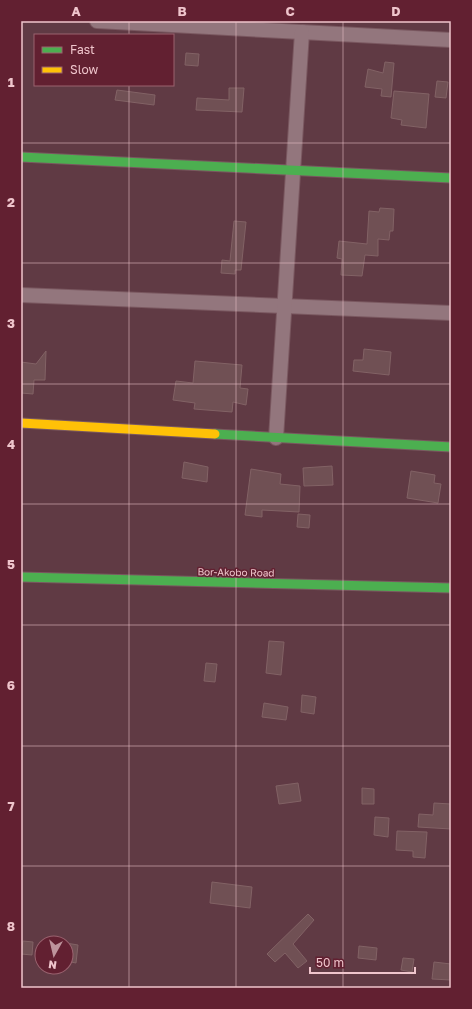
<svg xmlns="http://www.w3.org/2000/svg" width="472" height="1009" font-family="'Golos Text',sans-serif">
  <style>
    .building { fill: #705054; stroke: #826265 }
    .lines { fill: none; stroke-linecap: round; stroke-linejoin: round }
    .street-casing { stroke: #7a5860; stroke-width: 16 }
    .fast-casing { stroke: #7a5860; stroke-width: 11 }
    .slow-casing { stroke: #7a5860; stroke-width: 11 }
    .street { stroke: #93767d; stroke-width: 14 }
    .fast { stroke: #4caf50; stroke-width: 9 }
    .slow { stroke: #ffc107; stroke-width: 9 }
    .grid { fill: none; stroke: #efc5cc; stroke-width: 1; stroke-opacity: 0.55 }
    .labels { text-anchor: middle; stroke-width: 3; stroke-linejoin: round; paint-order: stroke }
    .street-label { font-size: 10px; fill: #efc5cc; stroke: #622031 }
    .neatline { fill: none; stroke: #efc5cc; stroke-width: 1.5 }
    .grid-label { font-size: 13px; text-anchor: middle; font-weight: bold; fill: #efc5cc }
  </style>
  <rect width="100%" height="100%" fill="#603a44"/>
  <g class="building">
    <polygon points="186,53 199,54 198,66 185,65"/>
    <polygon points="385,62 394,63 391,97 381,96 382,89 365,87 368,69 383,73"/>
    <polygon points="437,81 448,82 446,98 435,97"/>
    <polygon points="229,88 244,88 242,112 196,110 197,98 229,100"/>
    <polygon points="117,90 155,95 154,105 115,100"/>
    <polygon points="394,91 429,94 426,128 401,125 402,120 391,118"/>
    <polygon points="380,208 394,209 393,231 390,231 389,240 378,239 378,256 365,255 362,276 341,275 342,259 337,258 339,241 367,244 369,211 379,212"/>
    <polygon points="234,221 246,222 241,270 235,270 235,274 221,273 222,260 230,261"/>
    <polygon points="364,349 391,352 389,375 353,371 354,360 363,360"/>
    <polygon points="46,351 45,380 34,380 33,394 21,393 21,362 36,364"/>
    <polygon points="195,361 242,365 240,388 248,389 246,405 233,402 232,412 194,409 195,403 173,400 176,381 193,383"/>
    <polygon points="184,462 208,467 207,482 182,478"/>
    <polygon points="332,466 333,485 304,486 303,468"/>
    <polygon points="251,469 281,474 280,484 300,486 299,512 262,510 262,517 245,515"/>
    <polygon points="411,471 435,475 434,483 441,484 438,503 407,498"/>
    <polygon points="298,514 310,515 309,528 297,527"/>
    <polygon points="269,641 284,642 281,675 266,673"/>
    <polygon points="206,663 217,664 215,682 204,681"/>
    <polygon points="302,695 316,697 314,714 301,712"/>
    <polygon points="264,703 288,707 286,720 262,717"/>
    <polygon points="298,783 301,801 279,804 276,786"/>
    <polygon points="362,788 374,789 374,804 362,804"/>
    <polygon points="434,803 451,804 451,829 418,827 419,814 433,815"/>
    <polygon points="375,817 389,818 388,837 374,835"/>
    <polygon points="397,831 427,832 425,858 413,857 413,851 396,850"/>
    <polygon points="212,882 252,887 250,908 210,903"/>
    <polygon points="308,914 314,920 293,944 307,961 298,968 285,953 275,962 267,954"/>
    <polygon points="23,941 33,942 32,955 21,954"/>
    <polygon points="66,943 78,945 76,963 66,961"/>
    <polygon points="359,946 377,948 376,960 358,958"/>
    <polygon points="403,958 414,959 412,972 401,970"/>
    <polygon points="434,962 451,964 451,980 432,979"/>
  </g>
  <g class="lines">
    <g class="street-casing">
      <g id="street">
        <polyline points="97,21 451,40"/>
        <polyline points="21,295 451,313"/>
        <polyline points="276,438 302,32"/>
      </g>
    </g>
    <g class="fast-casing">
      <g id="fast">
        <polyline points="21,157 451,178"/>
        <polyline points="215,434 451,447"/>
        <polyline points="21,577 451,588"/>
      </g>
    </g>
    <g class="slow-casing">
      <polyline id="slow" points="21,423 215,434"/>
    </g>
    <use href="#street" class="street"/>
    <use href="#fast" class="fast"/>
    <use href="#slow" class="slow"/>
  </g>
  <path class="grid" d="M129,21V35M236,21V988M343,21V988M129,85V988M21,143H451M21,263H451M21,384H451M21,504H451M21,625H451M21,746H451M21,866H451"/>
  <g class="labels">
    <g class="street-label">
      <text transform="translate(236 572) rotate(1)" y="4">Bor-Akobo Road</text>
    </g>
  </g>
  <rect width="472" height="1009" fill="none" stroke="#622031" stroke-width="44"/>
  <rect x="34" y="34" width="140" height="52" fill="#622031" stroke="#9a626f"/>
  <rect x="42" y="47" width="20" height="6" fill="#4caf50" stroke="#9a626f"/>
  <text x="70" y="54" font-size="12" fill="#efc5cc">Fast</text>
  <rect x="42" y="67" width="20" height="6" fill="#ffc107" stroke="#9a626f"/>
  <text x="70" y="74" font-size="12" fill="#efc5cc">Slow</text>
  <g transform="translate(54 955) rotate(188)"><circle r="19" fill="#622031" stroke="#9a626f"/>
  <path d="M0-3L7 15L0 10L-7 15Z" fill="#bd949c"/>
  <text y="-6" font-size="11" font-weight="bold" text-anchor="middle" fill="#efc5cc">N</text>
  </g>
  <path d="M310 967v6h105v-6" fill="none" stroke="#efc5cc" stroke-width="2"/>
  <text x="316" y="967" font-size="12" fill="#efc5cc" stroke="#622031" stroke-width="3" paint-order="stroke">50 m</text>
  <rect x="22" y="22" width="428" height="965" class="neatline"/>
  <g class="grid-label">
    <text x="76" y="16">A</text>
    <text x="182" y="16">B</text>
    <text x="290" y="16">C</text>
    <text x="396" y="16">D</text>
    <text x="11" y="87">1</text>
    <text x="11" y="207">2</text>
    <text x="11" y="328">3</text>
    <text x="11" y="449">4</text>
    <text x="11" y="569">5</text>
    <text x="11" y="690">6</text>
    <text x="11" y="811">7</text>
    <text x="11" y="931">8</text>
  </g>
</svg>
